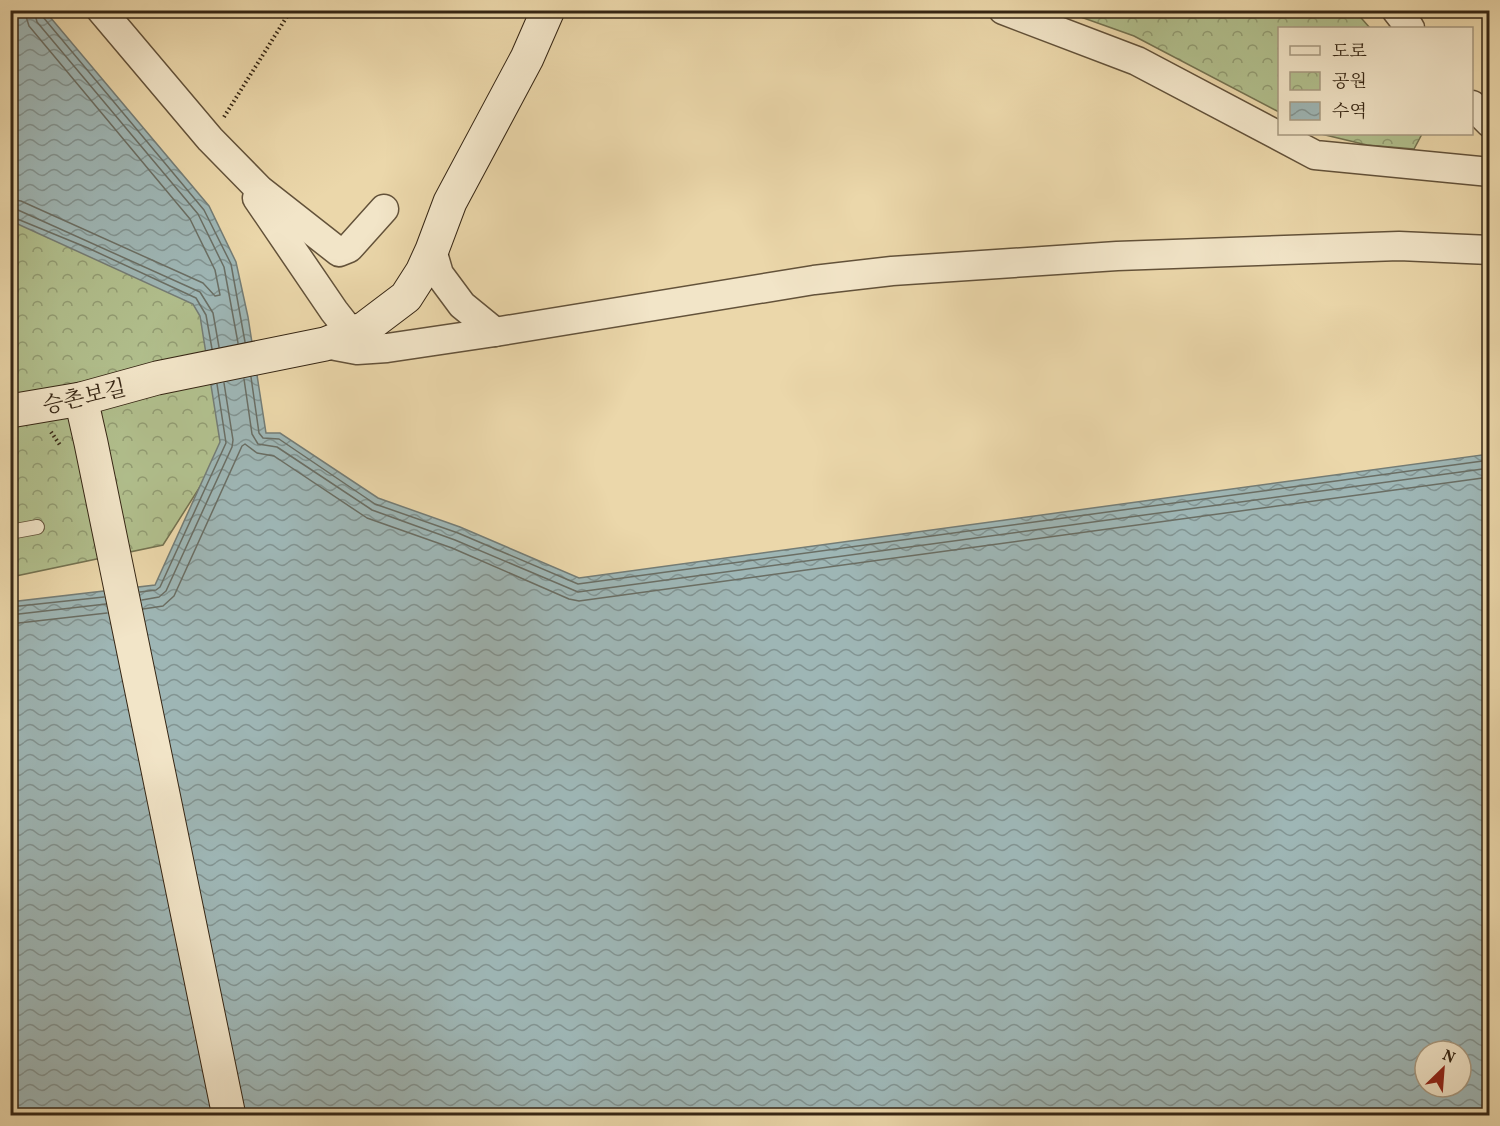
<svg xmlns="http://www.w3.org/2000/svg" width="1500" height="1126" font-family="Vollkorn,'Noto Serif KR',serif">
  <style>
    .park { fill: url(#park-crowns); stroke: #747250; stroke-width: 1.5 }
    .water { fill: url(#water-waves); stroke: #747c75; stroke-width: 1.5; fill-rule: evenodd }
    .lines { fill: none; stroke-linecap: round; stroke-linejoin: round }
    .shore { stroke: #6a6e64; stroke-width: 1.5 }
    .lane-casing { stroke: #63523a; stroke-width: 16 }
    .street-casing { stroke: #63523a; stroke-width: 31 }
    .secondary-casing { stroke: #362614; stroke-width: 35 }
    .path { stroke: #362614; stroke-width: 4; stroke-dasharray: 1.5 3; stroke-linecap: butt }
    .lane { stroke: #f2e5c8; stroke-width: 14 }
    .street { stroke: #f2e5c8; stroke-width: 28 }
    .secondary { stroke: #f2e5c8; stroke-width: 33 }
    .labels { text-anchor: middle; stroke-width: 5; stroke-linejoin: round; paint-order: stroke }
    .street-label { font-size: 22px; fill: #362614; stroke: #f2e5c8 }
  </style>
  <defs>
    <pattern id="park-crowns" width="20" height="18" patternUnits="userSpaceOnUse" patternTransform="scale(1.5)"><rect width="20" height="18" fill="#b1bf8d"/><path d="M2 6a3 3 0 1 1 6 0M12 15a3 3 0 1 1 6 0" fill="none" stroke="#919b72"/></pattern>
    <pattern id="water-waves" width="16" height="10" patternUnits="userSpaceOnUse" patternTransform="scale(1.5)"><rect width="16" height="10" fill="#9eb6b5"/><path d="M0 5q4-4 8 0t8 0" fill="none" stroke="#829492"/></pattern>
  </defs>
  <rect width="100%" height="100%" fill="#ebd7aa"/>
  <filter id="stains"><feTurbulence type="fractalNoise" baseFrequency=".00333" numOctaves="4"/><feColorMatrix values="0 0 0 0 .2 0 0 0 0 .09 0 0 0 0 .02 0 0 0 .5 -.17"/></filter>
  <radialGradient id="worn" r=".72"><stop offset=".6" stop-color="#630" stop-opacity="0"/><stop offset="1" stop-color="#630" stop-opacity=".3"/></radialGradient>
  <g class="park">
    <polygon points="1064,11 1355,11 1370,28 1280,28 1279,112 1134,36"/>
    <polygon points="1321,134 1422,134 1414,149 1367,145"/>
    <polygon points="10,187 205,289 236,430 163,545 11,577"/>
  </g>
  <path class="water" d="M11,11H45L209,206L236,262L248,317L266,433H280L378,498L460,527L579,578L1489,454V1115H11L10,602L155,585L220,442L200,316L193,304L11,221ZM1425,1051H1461V1087H1425Z"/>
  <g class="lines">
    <g class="shore">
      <polyline points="34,10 37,22 198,214 224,267 238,343"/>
      <polyline points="41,10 43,17 204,210 231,264 245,342"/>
      <polyline points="10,199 21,201 203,283 215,296 220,295 215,270 190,219 29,26 24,10"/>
      <polyline points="10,208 18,210 200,292 213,313 219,347"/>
      <polyline points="10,216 88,248 196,298 206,315 212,349"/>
      <polyline points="251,377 259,433 263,438 279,439 375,504 458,533 578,584 1490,460"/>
      <polyline points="244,379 252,434 258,444 277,447 372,510 455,540 578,592 1490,468"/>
      <polyline points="140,592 156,590 160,587 226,443 217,384"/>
      <polyline points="142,600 159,597 166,591 232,447 233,440 224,383"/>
      <polyline points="10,607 104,597"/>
      <polyline points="143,609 163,606 174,596 242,446 245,444 257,453 274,456 367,518 452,548 569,599 579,601 1490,477"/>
      <polyline points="10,615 106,604"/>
      <polyline points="10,624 107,613"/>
    </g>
    <g class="lane-casing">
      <polyline id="lane" points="10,532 37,527"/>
    </g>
    <g class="street-casing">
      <g id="street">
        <polyline points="101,10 210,139 260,190 339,252 349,248 384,209"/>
        <polyline points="1003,10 1137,61 1315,155 1490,172"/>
        <polyline points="1396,10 1410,28"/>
        <polyline points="1472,105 1490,123"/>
        <polyline points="257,198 334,311 352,334"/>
        <polyline points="432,250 439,274 462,305 495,332 814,280 892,271 1117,256 1399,246 1490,250"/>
        <polyline points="325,344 357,350 387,348 495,332"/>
      </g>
    </g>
    <g class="secondary-casing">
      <g id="secondary">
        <polyline points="81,399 91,443 229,1116"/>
        <polyline points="10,411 81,399 157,378 325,344 365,328 406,297 422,272 432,250 450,202 527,58 548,10"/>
      </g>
    </g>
    <g class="path">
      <polyline points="224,117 291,10"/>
      <polyline points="51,432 60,445"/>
    </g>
    <use href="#lane" class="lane"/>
    <use href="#street" class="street"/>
    <use href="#secondary" class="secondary"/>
  </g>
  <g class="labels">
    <g class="street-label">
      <text transform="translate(84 396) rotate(-13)" y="8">승촌보길</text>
    </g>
  </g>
  <rect width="1500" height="1126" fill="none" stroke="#ebd7aa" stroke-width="36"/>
  <rect x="12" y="12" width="1476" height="1102" fill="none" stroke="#362614" stroke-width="3"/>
  <rect x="18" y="18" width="1464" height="1090" fill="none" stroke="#362614" stroke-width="1.5"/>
  <rect x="1278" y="27" width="195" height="108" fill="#f2e5c8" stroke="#a79980" stroke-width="1.5"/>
  <rect x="1290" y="46" width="30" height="9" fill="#f2e5c8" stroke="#a79980" stroke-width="1.5"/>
  <text x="1332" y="57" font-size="18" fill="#362614">도로</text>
  <rect x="1290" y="72" width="30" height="18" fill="url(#park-crowns)" stroke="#a79980" stroke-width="1.5"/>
  <text x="1332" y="87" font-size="18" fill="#362614">공원</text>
  <rect x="1290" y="102" width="30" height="18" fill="url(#water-waves)" stroke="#a79980" stroke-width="1.5"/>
  <text x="1332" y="117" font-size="18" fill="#362614">수역</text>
  <g transform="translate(1443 1069) rotate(25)"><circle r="28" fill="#f2e5c8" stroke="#a79980" stroke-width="1.5"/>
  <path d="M0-4.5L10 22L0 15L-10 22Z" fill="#8f2418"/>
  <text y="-9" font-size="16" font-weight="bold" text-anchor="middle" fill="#362614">N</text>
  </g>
  <rect width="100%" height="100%" filter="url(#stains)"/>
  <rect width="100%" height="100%" fill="url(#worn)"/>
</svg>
